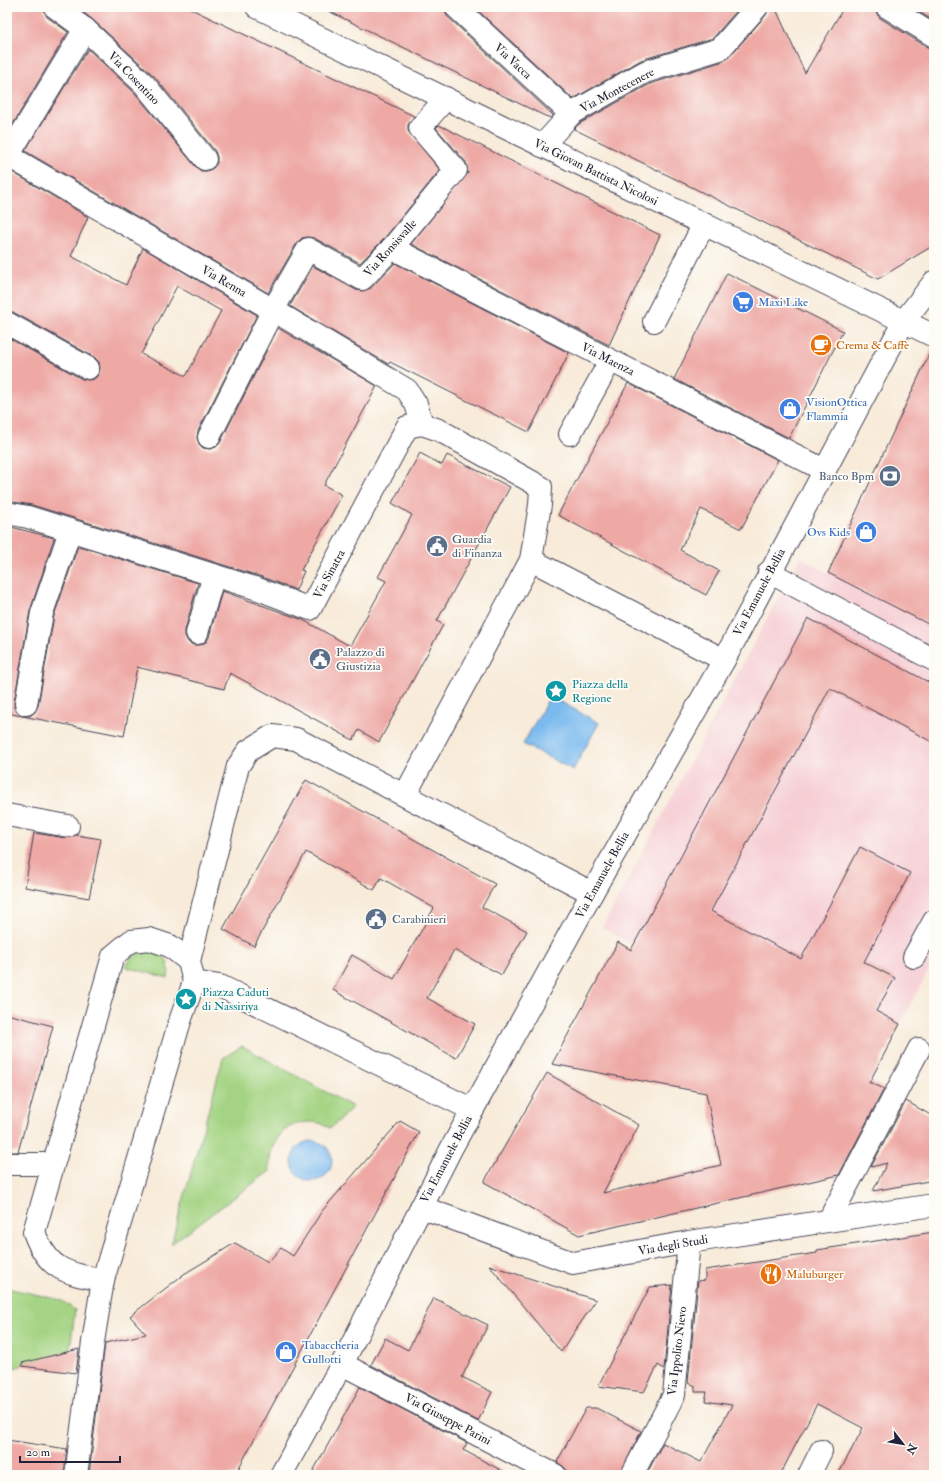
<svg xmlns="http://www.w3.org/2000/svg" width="941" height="1482" font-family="'IM FELL Double Pica',serif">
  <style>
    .built { fill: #f6cfd5 }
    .green { fill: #a4d483; stroke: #637b5f }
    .water { fill: #7abaee; stroke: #4e6e94 }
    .building { fill: #eea9a5; fill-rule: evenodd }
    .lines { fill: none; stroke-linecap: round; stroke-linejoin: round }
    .minor-casing { stroke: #424053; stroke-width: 24 }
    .minor { stroke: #fff; stroke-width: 22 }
    .labels { text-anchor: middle; stroke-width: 3.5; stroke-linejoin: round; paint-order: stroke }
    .street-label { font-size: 12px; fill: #22223b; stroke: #fdfcf7 }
    .shop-label { font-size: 12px; fill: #366cbe; stroke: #fdfcf7; text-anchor: start }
    .food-label { font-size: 12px; fill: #c56008; stroke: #fdfcf7; text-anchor: start }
    .service-label { font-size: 12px; fill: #4e5e75; stroke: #fdfcf7; text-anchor: start }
    .culture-label { font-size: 12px; fill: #0d838f; stroke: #fdfcf7; text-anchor: start }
  </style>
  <rect width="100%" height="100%" fill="#fdfcf7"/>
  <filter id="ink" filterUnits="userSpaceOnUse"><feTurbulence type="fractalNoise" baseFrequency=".025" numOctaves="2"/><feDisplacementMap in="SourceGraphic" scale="8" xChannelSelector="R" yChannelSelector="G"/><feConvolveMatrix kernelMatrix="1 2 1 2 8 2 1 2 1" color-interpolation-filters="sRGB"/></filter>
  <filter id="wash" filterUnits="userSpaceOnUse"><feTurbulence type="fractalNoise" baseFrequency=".012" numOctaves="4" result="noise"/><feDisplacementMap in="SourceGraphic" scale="16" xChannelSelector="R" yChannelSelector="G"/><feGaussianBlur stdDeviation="0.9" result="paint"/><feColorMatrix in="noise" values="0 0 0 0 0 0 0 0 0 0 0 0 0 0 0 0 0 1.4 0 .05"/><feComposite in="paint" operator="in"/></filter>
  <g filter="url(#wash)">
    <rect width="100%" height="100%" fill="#f8ebd9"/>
    <polygon class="built" points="801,557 828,573 934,627 934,960 874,1073 602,928 787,581"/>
    <g class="green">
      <path d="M147,950C164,953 171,960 168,978L126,967C130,956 136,953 147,950Z"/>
      <path d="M242,1046L353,1107L330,1129C325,1124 317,1122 310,1122C282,1122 267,1146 270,1171L171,1244L223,1058Z"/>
      <polygon points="7,1288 61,1300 75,1310 70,1351 7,1370"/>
    </g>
    <g class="water">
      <polygon points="550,696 599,723 573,770 523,744"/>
      <circle cx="312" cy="1161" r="20"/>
    </g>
    <g id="blocks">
      <g class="building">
        <polygon points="7,7 43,7 47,17 68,32 7,134"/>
        <polygon points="76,7 187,7 414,116 408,125 408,131 440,170 383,240 360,263 314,238 308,237 302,238 297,243 268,293 25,151 88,49 135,93 196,167 201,171 207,171 213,168 217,163 217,157 215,151 154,76 93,20"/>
        <polygon points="320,7 444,7 447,16 553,115 551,118 545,116"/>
        <polygon points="474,7 740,7 713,38 641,60 573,99"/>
        <polygon points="769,7 775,7 805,73 844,7 875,7 876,13 880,18 927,47 934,48 934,245 878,279 574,129 579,124 650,84 724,61 729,57 766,15"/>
        <polygon points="911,7 934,7 934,21"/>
        <polygon points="439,125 660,235 609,345 411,244 468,173 466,162 436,128"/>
        <path d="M7,169L88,217L71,256L126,285L143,248L257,315L198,431L197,438L199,444L203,448L210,449L216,447L220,443L278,328L377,386L324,485L342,495L301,570L304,571L296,590L262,577L32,505L7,501V337L82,379L89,380L94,379L99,374L100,368L99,362L94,357L13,312L7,311ZM177,286L221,311L186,376L141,354Z"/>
        <polygon points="395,263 569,353 529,432 390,362 388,364 290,306 313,266 356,290 363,291 371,288"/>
        <polygon points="727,273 843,331 789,438 674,379"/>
        <polygon points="932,348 934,348 934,627 828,573"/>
        <polygon points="628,383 778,460 741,529 701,509 680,550 719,571 706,595 558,515"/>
        <polygon points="420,453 442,465 447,455 510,487 437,621 443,625 379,742 359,730 353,740 230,673 224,689 137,667 124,736 7,713 7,526 54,538 30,611 14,702 14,708 18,713 23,716 30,716 35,712 38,706 54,616 78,546 198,583 185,630 185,636 188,642 193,645 200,645 206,642 209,637 222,591 303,620 350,646 386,581 378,577 412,515 392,503"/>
        <polygon points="808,618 934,685 934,743 830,688 711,911 801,959 860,847 910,873 864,962 895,978 876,1011 900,1024 869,1083 872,1083 884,1089 839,1175 579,1235 484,1182 547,1073 639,1125 603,1193 721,1165 706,1093 552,1064 618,942 631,950"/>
        <polygon points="306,780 495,884 482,907 527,931 502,975 454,950 427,998 475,1024 456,1058 333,990 352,955 394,979 434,908 381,878 374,890 306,852 254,946 223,929"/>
        <polygon points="34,833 66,838 76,835 101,839 89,898 25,887"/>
        <polygon points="7,1014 53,1026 18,1152 7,1152"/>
        <polygon points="906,1101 934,1117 934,1180 873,1191 887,1163 871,1167"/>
        <polygon points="400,1121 419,1132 235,1475 89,1475 105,1343 146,1334 130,1316 184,1274 235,1243 268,1262 281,1248 293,1256 322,1211"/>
        <polygon points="934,1232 934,1475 838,1475 863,1428 817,1404 780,1475 646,1475 663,1443 701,1462 732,1405 705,1401 707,1392 695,1392 695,1386 688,1382 698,1281 705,1280 705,1270 817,1253 817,1250"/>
        <polygon points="489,1265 596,1300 561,1352"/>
        <polygon points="672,1285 664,1369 658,1365 644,1392 598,1386 650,1287"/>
        <polygon points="434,1298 488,1325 462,1377 492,1392 478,1421 371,1365 385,1338 408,1350"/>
        <polygon points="79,1349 76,1373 22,1366 22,1363"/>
        <polygon points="360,1387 467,1443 463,1450 510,1475 311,1475"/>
        <polygon points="586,1408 596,1408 641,1431 620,1475 567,1475 565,1468 557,1462"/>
        <polygon points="7,1440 67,1449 64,1475 7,1475"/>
      </g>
    </g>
  </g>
  <g filter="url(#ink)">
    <use href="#blocks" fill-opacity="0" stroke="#424053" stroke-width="1"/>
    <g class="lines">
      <g class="minor-casing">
        <g id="minor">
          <polyline points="55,7 85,29 144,84 205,159"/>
          <polyline points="257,7 934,336"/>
          <polyline points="456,7 571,114"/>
          <polyline points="887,7 934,36"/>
          <polyline points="542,146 571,114 645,72 720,49 757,7"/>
          <polyline points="7,155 273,310 407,390 416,404 422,424"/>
          <polyline points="8,156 85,29"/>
          <polyline points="392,248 824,470"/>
          <polyline points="654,321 704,224"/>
          <polyline points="7,323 88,368"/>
          <polyline points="570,434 610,361"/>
          <polyline points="209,437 273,310 308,249 362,279 392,248 456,170 420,128 446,98"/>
          <polyline points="7,513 28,517 258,589 310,609 407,427 422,424 439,430 541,487 540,505 531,560 724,660"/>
          <polyline points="769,572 934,660"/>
          <polyline points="197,633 214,575"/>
          <polyline points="26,704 42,613 70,531"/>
          <polyline points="405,795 531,560"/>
          <polyline points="7,815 68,826"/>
          <polyline points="914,957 934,921"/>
          <polyline points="194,982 220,986 473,1110"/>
          <polyline points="7,1164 53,1164"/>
          <polyline points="421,1207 573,1263 689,1242 934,1205"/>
          <polyline points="829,1220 919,1049"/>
          <path d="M103,1280C65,1273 48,1270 34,1232L113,956L131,941L149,939L170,946L189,961"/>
          <polyline points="342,1364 555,1475"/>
          <polyline points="76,1475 93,1342 103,1280 180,1021 194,982 189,961 238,766 248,751 272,736 296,739 592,893"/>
          <polyline points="281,1475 342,1364 451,1149 592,893 724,660 904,321 934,282"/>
          <polyline points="632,1475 674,1395 689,1242"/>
          <polyline points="809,1475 821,1451"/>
        </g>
      </g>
      <use href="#minor" class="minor"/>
    </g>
  </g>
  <defs>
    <g id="supermarket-disc" transform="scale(1.15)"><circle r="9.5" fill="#3f7fe0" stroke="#fdfcf7"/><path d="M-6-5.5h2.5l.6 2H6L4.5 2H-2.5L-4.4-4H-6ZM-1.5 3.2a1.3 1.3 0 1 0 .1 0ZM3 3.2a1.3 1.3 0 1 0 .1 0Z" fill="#fff"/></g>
    <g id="cafe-disc" transform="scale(1.15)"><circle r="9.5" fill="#e8710a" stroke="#fdfcf7"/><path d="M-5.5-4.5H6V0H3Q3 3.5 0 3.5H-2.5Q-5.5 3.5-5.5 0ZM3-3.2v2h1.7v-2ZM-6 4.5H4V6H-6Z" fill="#fff"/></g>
    <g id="shop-disc" transform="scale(1.15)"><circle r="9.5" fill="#3f7fe0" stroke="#fdfcf7"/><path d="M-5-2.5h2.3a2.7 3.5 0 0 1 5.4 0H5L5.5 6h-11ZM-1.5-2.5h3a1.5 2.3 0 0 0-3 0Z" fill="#fff"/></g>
    <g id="bank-disc" transform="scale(1.15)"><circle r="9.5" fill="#5c6f8a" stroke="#fdfcf7"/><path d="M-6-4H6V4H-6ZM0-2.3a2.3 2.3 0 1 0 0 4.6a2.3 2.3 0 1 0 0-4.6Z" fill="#fff"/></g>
    <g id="civic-disc" transform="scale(1.15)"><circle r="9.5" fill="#5c6f8a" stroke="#fdfcf7"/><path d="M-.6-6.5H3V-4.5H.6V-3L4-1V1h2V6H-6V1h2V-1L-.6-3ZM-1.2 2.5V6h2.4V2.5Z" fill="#fff"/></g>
    <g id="sight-disc" transform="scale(1.15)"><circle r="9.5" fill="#0f9aa8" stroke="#fdfcf7"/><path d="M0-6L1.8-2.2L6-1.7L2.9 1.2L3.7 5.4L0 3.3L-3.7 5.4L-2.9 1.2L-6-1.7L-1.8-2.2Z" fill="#fff"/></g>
    <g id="restaurant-disc" transform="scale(1.15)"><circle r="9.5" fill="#e8710a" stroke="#fdfcf7"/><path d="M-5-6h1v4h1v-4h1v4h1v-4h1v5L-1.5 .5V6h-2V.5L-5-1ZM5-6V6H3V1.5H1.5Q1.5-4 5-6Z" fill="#fff"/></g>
  </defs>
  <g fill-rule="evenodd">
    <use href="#supermarket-disc" x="743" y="302"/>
    <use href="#cafe-disc" x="821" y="345"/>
    <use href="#shop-disc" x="790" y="409"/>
    <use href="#bank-disc" x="890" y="476"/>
    <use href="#shop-disc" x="866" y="532"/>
    <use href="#civic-disc" x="437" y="546"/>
    <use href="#civic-disc" x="320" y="659"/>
    <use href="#sight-disc" x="556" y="691"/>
    <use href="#civic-disc" x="376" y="919"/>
    <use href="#sight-disc" x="186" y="999"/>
    <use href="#restaurant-disc" x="771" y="1274"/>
    <use href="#shop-disc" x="286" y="1352"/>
  </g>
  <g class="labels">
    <g class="street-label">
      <text transform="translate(513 61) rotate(43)" y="4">Via Vacca</text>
      <text transform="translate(134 78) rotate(46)" y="4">Via Cosentino</text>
      <text transform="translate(617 90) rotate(-28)" y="4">Via Montecenere</text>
      <text transform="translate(596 172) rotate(26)" y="4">Via Giovan Battista Nicolosi</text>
      <text transform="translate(390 248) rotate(-48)" y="4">Via Ronsisvalle</text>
      <text transform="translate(224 281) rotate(30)" y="4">Via Renna</text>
      <text transform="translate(608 359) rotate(27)" y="4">Via Maenza</text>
      <text transform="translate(329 574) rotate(-62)" y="4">Via Sinatra</text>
      <text transform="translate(759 592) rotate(-62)" y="4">Via Emanuele Bellia</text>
      <text transform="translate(602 875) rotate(-61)" y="4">Via Emanuele Bellia</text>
      <text transform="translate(446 1159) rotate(-62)" y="4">Via Emanuele Bellia</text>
      <text transform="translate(673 1245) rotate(-10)" y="4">Via degli Studi</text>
      <text transform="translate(677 1351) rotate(-83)" y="4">Via Ippolito Nievo</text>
      <text transform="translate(448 1419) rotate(28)" y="4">Via Giuseppe Parini</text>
    </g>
    <g class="shop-label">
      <text x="758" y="306">Maxi Like</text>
      <text x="806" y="406">VisionOttica<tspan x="806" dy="14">Flammia</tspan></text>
      <text x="850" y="536" text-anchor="end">Ovs Kids</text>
      <text x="302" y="1349">Tabaccheria<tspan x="302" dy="14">Gullotti</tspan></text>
    </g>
    <g class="food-label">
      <text x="836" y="349">Crema &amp; Caffè</text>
      <text x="786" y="1278">Maluburger</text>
    </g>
    <g class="service-label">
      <text x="874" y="480" text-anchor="end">Banco Bpm</text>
      <text x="452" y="543">Guardia<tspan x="452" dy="14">di Finanza</tspan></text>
      <text x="336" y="656">Palazzo di<tspan x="336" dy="14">Giustizia</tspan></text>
      <text x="392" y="923">Carabinieri</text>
    </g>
    <g class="culture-label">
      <text x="572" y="688">Piazza della<tspan x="572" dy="14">Regione</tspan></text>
      <text x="202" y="996">Piazza Caduti<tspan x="202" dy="14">di Nassiriya</tspan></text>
    </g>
  </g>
  <rect width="941" height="1482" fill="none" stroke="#fdfcf7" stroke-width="24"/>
  <g transform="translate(903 1444) rotate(121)" stroke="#fdfcf7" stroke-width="3" paint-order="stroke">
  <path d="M0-3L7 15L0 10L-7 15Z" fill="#22223b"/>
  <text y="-6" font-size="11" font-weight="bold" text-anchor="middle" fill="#22223b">N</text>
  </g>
  <path d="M20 1456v6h100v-6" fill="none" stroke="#22223b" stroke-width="2"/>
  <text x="26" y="1456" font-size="12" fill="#22223b" stroke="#fdfcf7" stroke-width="3" paint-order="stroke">20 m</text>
</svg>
